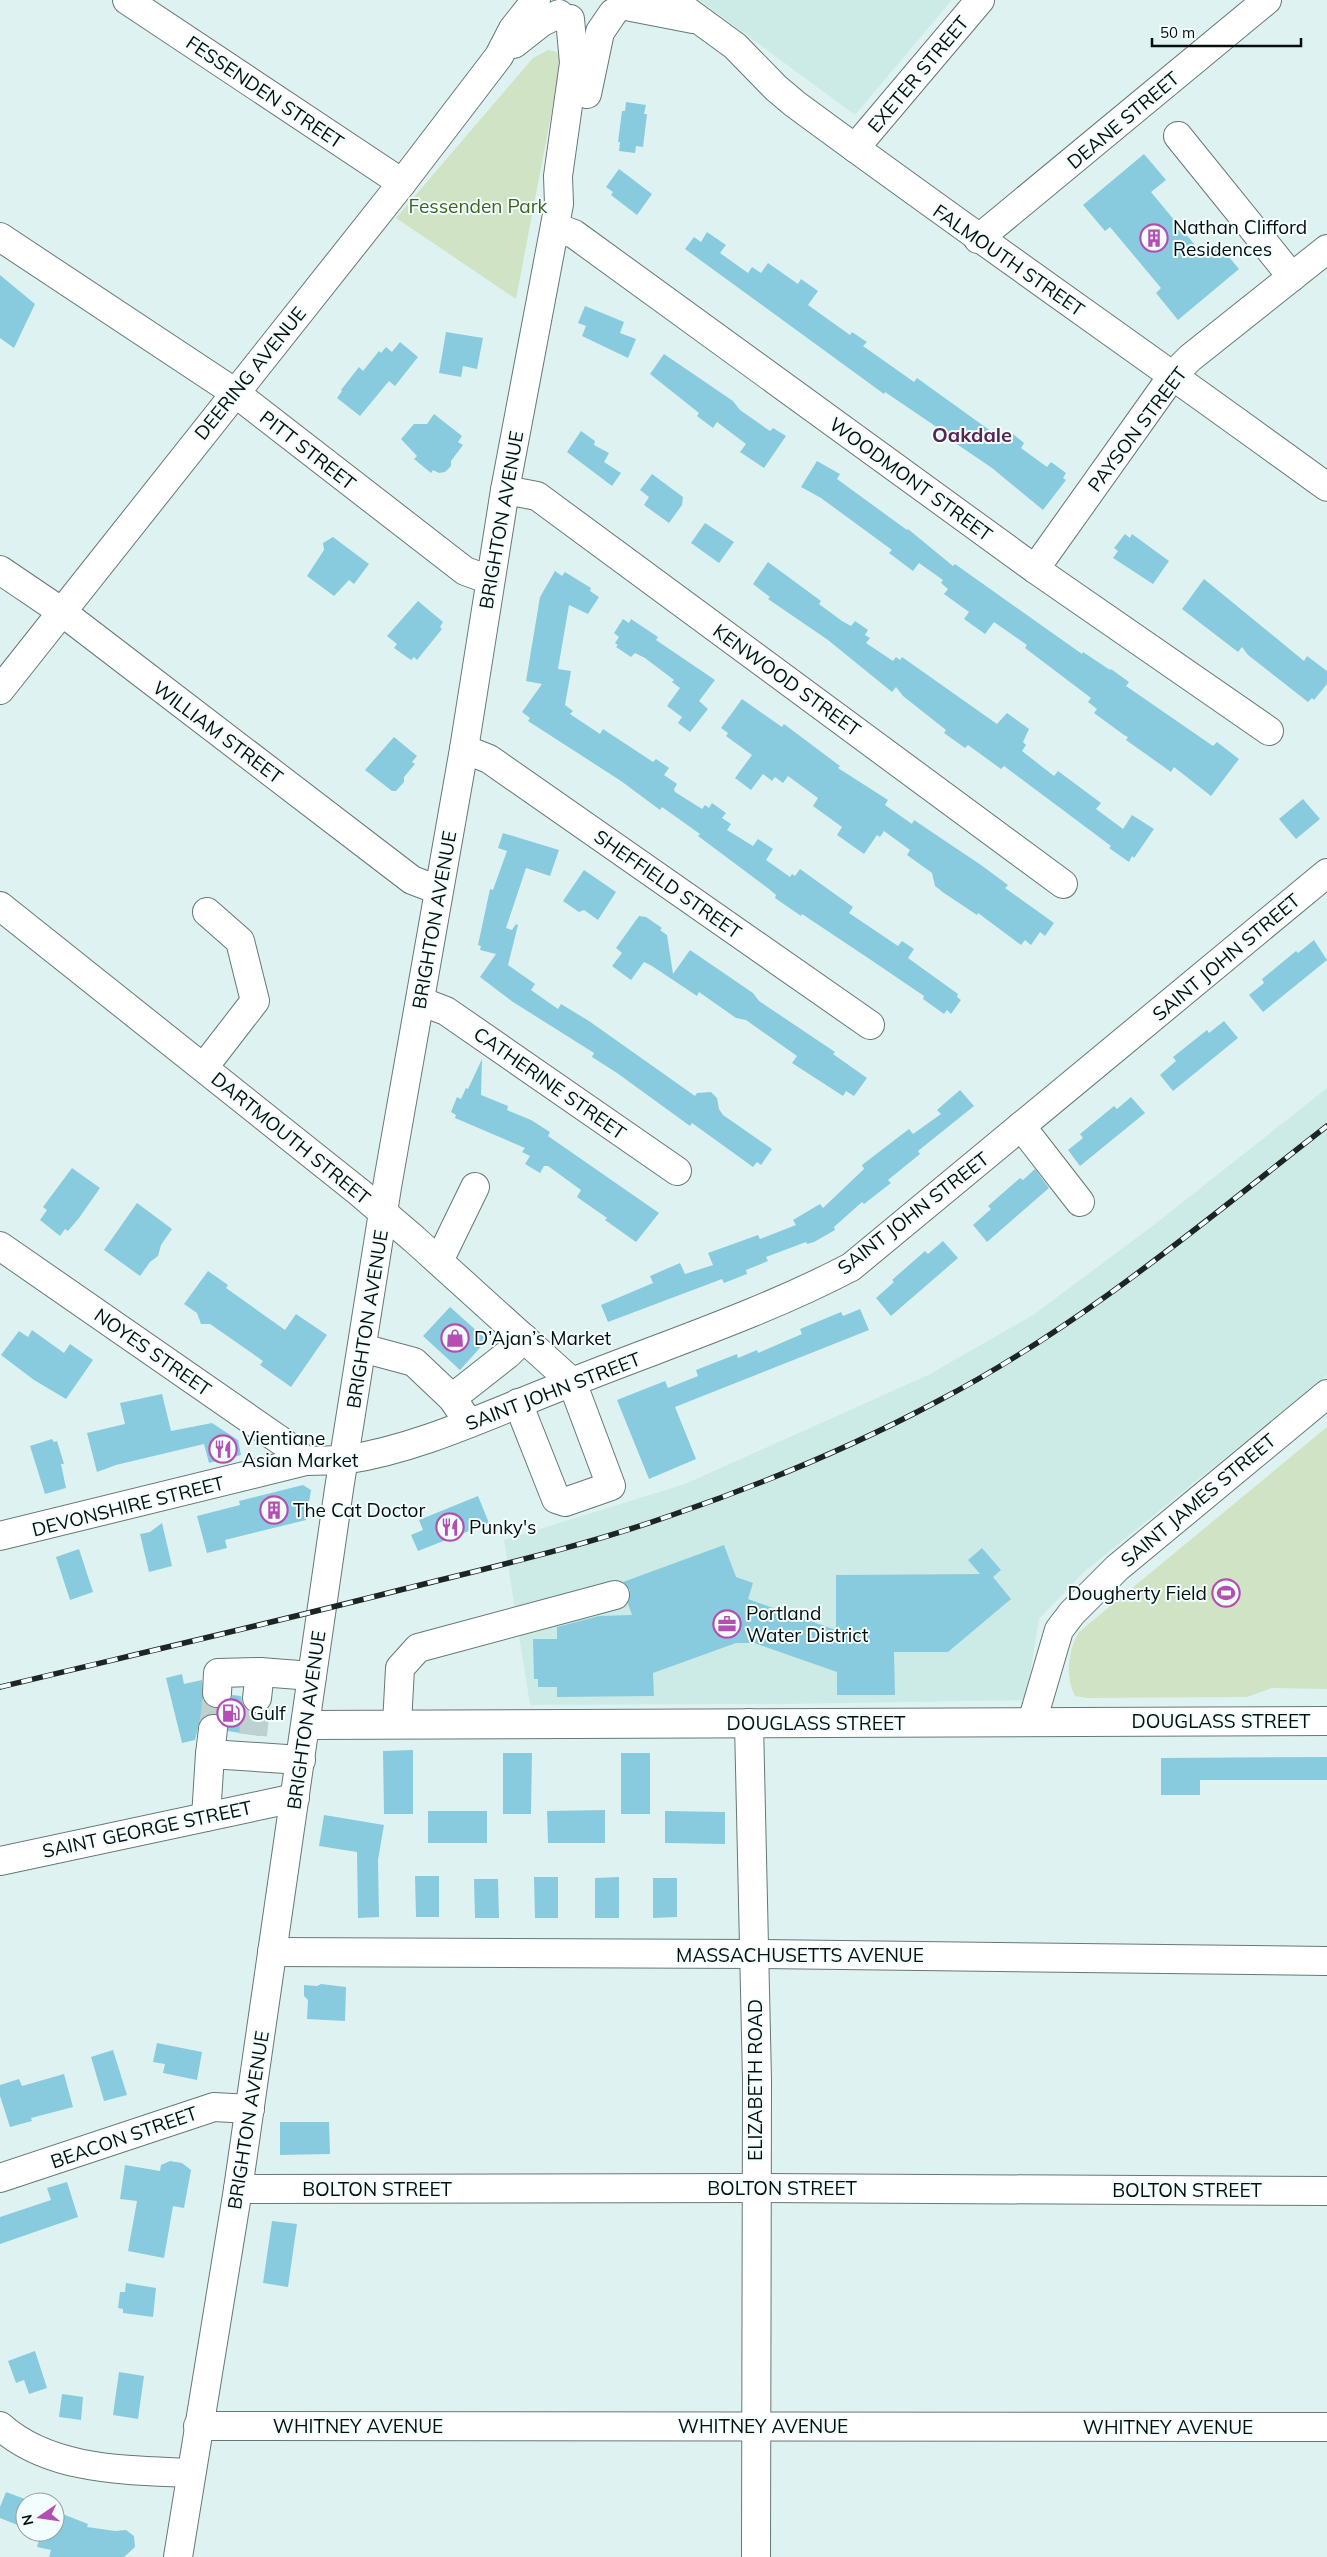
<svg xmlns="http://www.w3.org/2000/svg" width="1327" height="2557" font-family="Mulish,sans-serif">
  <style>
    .built { fill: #ccebe7 }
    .green { fill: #d0e3c4 }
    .building { fill: #88cbde }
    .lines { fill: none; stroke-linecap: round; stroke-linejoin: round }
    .minor-tunnel { stroke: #bed0cf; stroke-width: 28; stroke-dasharray: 28 14; stroke-linecap: butt }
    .minor-casing { stroke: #657876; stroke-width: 30 }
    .major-casing { stroke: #657876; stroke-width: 30 }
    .minor { stroke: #fff; stroke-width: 28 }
    .major { stroke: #fff; stroke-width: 28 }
    .rail-casing { stroke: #1d2524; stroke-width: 5.5 }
    .rail { stroke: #f2fefd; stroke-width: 4; stroke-dasharray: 11; stroke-linecap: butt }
    .labels { text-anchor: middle; stroke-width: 4; stroke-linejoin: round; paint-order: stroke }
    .street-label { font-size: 19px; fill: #060d0c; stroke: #f2fefd }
    .park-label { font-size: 19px; fill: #3e6220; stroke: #f2fefd }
    .poi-label { font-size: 19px; fill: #060d0c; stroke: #f2fefd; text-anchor: start }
    .neighbourhood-label { font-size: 20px; font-weight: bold; fill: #562555; stroke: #f2fefd }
  </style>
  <rect width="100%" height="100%" fill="#def3f1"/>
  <g class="built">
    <polygon points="699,0 952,0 855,115"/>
    <polygon points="1327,1088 1327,1375 1084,1572 1039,1619 1026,1700 783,1704 530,1705 504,1540 685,1484 928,1375 1033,1315 1155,1224"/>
  </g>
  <g class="green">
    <polygon points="548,50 557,52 561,63 516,299 396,218 533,58"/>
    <path d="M1327,1427V1689L1272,1688L1247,1697L1087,1698L1075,1696C1065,1677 1068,1650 1079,1632Z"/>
  </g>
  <g class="building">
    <polygon points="626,102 646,105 644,114 647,114 643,147 636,146 635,153 619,151 620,142 618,142 622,111 625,111"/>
    <polygon points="1144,154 1166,180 1151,192 1204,256 1218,244 1239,269 1178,320 1156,293 1161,288 1110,227 1105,231 1083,205"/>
    <polygon points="619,169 652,194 637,215 611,195 613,192 606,187"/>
    <polygon points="707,232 726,245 720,253 748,273 752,267 761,273 768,263 798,284 801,279 818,291 808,305 850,335 852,332 867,342 863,346 914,382 917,378 1006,442 1013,434 1024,443 1021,448 1047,467 1051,462 1066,473 1063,478 1066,480 1043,510 992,468 942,434 944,432 885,392 884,394 685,249 694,237 701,242"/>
    <polygon points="0,275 35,304 14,348 0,338"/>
    <polygon points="585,306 624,322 620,333 636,339 628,358 582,336 586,326 578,323"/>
    <polygon points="446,332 483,338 477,369 463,366 461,377 439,373"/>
    <polygon points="400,342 418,357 395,386 389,381 360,416 337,398 342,391 341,390 359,367 363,371 379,351 381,353 386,347 392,352"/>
    <polygon points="664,354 733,401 740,410 770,431 773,428 786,436 764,468 740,452 746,444 717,422 713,428 697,416 699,413 650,374"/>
    <polygon points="434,414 462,436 458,442 463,445 451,461 451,466 445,472 439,473 433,470 431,473 414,459 417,456 401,439 414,424 427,424"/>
    <polygon points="581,431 595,441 594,445 609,453 604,462 621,473 612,486 567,452"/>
    <polygon points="817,461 840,474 837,479 907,530 908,529 953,566 955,564 1082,654 1083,652 1110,670 1111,669 1129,682 1126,686 1213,746 1217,742 1239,759 1211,796 1174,767 1171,772 1126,740 1128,737 1124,735 1094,713 1097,709 1088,702 1091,698 1025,648 1027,645 994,622 985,634 964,619 969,612 944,594 948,589 941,583 943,580 919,563 913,571 889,553 892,550 821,498 801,487"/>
    <polygon points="652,474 683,497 682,505 669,523 644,505 649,497 640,490"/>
    <polygon points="705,523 734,542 719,563 691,543"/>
    <polygon points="1125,534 1130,538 1132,534 1169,561 1153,584 1113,558 1118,551 1114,548"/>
    <polygon points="333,537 369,564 354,584 349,580 334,596 307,576 324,550 323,543"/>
    <polygon points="768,562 821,601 819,604 842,621 851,626 855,621 868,630 865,635 870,638 866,643 893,661 896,657 900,660 902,657 997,724 1007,713 1029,729 1023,742 1026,745 1022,751 1054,776 1058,771 1101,803 1096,809 1123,829 1132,815 1154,829 1134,858 1132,856 1129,862 1109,848 1111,846 1004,766 1001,769 968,745 965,748 944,733 946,730 903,696 896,687 892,692 828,640 768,599 770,597 753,584"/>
    <polygon points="555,571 562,576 565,572 573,577 591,588 590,591 599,597 588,614 569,605 558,669 571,671 565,705 573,711 570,714 600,734 603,729 653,762 656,759 669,768 664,775 677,784 674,789 675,792 702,809 705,805 709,808 712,803 726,813 722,818 731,824 727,830 753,846 758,839 773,849 766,860 790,877 792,874 795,876 800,869 853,907 849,913 898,946 902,941 914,949 908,958 958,994 957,997 961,1000 951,1014 947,1010 944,1014 923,999 924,996 871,960 802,914 801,916 775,898 776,895 769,889 698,836 700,834 662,807 660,810 621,781 528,721 530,718 522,712 542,684 526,681 540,597"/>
    <polygon points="1204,579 1304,661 1307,656 1327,671 1327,684 1314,700 1312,698 1308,702 1248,655 1242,647 1238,652 1182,609"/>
    <polygon points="418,601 443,622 440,627 442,629 417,660 414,657 411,660 394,648 397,644 387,636"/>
    <polygon points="623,619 629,623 631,619 658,637 656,640 715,680 699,701 708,709 690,732 678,723 682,717 667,706 680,688 672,682 674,680 645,658 635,653 631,657 616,647 618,645 615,643 619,637 614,633"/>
    <polygon points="742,699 782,727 784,724 840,766 838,768 888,800 885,805 912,824 914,820 981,865 1008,885 1005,888 1054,923 1045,936 1040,932 1031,945 1025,940 1021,945 978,913 977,915 944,893 935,886 932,873 907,855 910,850 884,831 880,837 877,835 864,854 837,835 842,827 813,806 818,798 788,776 783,783 775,777 772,781 763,774 751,790 735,778 752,755 726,736 728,733 721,728"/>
    <polygon points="394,737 417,756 412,762 415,764 404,777 404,782 396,791 392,791 365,770"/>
    <polygon points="1303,799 1320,819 1296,839 1279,819"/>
    <polygon points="503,833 559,850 550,876 526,868 506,928 512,930 516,924 518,925 508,965 535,984 531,990 558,1009 561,1004 589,1021 695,1096 697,1093 711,1092 717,1098 719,1109 723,1115 772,1149 761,1165 757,1162 753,1167 692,1123 690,1126 617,1073 592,1057 594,1053 513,1002 480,977 496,954 480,950 481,946 478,945 490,889 493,890 507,851 498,848"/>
    <polygon points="584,870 616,892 598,920 584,910 579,912 563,901"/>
    <polygon points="639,916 646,917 662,928 660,930 667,935 673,974 690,950 753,993 759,1001 835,1052 833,1054 867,1078 854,1096 846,1091 843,1096 792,1063 797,1056 746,1020 736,1018 699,992 697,996 652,966 644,962 631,980 612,966 622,953 616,948"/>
    <polygon points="1314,940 1327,960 1263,1012 1249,995 1264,983 1262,979 1296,951 1298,953"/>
    <polygon points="1224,1021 1238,1038 1173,1091 1160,1075 1176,1061 1173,1057 1207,1030 1209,1033"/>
    <polygon points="482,1059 481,1095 508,1106 507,1110 531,1120 550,1132 548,1136 659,1213 636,1242 605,1220 607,1218 577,1197 581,1190 548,1166 544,1166 540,1173 525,1164 530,1156 522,1152 525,1148 455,1118 456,1115 451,1112 457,1097 461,1099 466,1088 468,1089"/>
    <polygon points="960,1090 974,1106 918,1151 920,1154 888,1180 891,1183 864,1204 862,1202 834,1227 835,1230 814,1242 807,1244 806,1242 766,1257 768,1261 746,1270 747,1274 724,1283 722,1279 608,1322 601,1305 653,1283 650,1276 680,1263 685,1274 713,1265 708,1253 758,1235 760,1239 796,1225 793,1220 820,1204 823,1208 864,1169 862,1165 909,1129 913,1134 941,1114 937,1110"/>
    <polygon points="1131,1097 1145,1113 1080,1166 1068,1150 1083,1138 1080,1134 1114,1106 1117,1109"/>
    <polygon points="72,1168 100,1188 79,1218 68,1231 65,1229 60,1236 40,1220 47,1210 43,1207"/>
    <polygon points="1035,1169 1049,1188 987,1242 973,1225 991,1209 988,1206 1020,1178 1023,1180"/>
    <polygon points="137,1203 172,1229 161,1245 158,1256 150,1262 140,1276 104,1250"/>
    <polygon points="943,1241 958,1258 891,1316 876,1298 894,1282 892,1280 925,1251 928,1254"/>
    <polygon points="208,1271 228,1285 226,1288 285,1330 296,1314 327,1335 291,1387 260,1365 263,1361 210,1324 201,1324 197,1313 184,1304"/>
    <polygon points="450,1307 487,1340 460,1370 423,1336"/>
    <polygon points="860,1309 869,1330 675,1407 696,1459 649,1479 617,1400 665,1381 668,1388 698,1376 696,1370 737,1354 738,1358 757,1350 758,1353 802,1334 800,1329 841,1312 843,1316"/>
    <polygon points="32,1330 64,1353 70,1344 93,1360 66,1399 34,1380 1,1355 19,1331 28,1337"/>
    <polygon points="162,1394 171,1431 212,1423 238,1440 241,1455 209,1463 204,1444 116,1465 97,1472 87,1433 125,1424 120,1403"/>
    <polygon points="52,1439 54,1442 57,1441 64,1464 61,1464 66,1488 45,1494 30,1446"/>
    <polygon points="303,1485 311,1490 306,1520 225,1540 227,1548 207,1553 197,1516 240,1505 239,1501"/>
    <polygon points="478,1496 489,1523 418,1551 411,1535 423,1530 419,1520"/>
    <polygon points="162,1523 172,1566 149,1572 140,1534 150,1532"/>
    <polygon points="724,1545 736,1577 753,1583 748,1599 836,1630 836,1575 980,1574 968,1560 982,1548 1001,1570 993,1577 1011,1599 948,1652 894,1652 895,1695 837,1695 837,1672 754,1643 736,1643 653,1673 654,1696 557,1697 557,1687 538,1687 538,1679 534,1679 533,1639 557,1639 557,1627 599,1616 632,1615 628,1604 630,1590 623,1582"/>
    <polygon points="79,1549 93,1592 70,1600 56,1557"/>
    <polygon points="182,1674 184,1684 202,1680 203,1700 209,1706 217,1709 224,1707 230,1702 232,1695 241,1696 243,1705 248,1711 256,1714 263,1712 260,1736 228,1731 228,1723 223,1717 214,1713 206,1715 200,1720 195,1740 182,1743 166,1678"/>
    <polygon points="413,1750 413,1814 384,1814 383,1751"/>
    <polygon points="503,1753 532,1753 531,1814 503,1814"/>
    <rect x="621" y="1753" width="29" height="61"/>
    <polygon points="1327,1757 1327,1780 1200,1780 1200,1795 1161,1795 1161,1758"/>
    <polygon points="605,1810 605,1843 548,1843 547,1811"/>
    <rect x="428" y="1811" width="59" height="32"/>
    <polygon points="665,1811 725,1812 725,1844 665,1843"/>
    <polygon points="324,1815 384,1825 378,1860 379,1917 358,1918 357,1852 319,1846"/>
    <polygon points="415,1876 439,1876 439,1917 416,1917"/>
    <polygon points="534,1877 558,1877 558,1918 535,1918"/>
    <polygon points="619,1877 619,1918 595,1918 595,1878"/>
    <polygon points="653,1878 677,1878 677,1917 653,1918"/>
    <polygon points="474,1879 498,1879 499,1918 475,1918"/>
    <polygon points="321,1984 346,1987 345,2021 307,2019 308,2000 304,1996 304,1985 317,1986"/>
    <polygon points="157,2043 202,2052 197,2080 163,2073 165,2064 153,2062"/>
    <polygon points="113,2050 127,2095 104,2101 91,2057"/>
    <polygon points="64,2074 73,2107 31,2118 32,2121 10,2127 0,2096 0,2085 19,2079 22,2086"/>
    <polygon points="280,2122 329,2122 330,2154 280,2155"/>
    <polygon points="170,2161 182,2163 191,2170 184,2208 173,2206 164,2258 128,2251 137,2201 120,2199 125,2165 160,2171 161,2165"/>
    <polygon points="67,2182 78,2217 0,2244 0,2217 51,2200 47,2188"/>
    <polygon points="272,2221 297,2224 288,2287 263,2283"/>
    <polygon points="126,2283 156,2288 153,2317 123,2313 123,2309 118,2308 120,2292 125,2292"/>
    <polygon points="35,2351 47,2388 29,2394 24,2380 16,2383 8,2361"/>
    <polygon points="119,2372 144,2376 138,2419 113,2415"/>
    <polygon points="62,2394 83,2397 81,2420 59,2417"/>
    <polygon points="6,2492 25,2499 25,2528 0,2518 0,2507"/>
    <polygon points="55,2511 88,2524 87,2527 115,2531 126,2530 134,2536 135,2547 124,2557 49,2557 51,2550 37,2547 41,2532 55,2532"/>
  </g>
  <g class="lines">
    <g class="minor-tunnel">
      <polyline points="213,1729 217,1693"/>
      <polyline points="253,1735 257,1698"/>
    </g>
    <g class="minor-casing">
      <g id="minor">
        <polyline points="127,0 402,183"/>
        <path d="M672,0L735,46L776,88L795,104C971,234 1150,358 1327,487"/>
        <polyline points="621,5 693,19"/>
        <polyline points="1178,136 1292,277"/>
        <polyline points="855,148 980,0"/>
        <polyline points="555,227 574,234 1035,569 1269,731"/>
        <polyline points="0,237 234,392 465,571 490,580"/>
        <polyline points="978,239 1267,0"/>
        <polyline points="505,490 537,496 1063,884"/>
        <polyline points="1035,569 1173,375 1190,358 1327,249"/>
        <polyline points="0,570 62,612 412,880 438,890"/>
        <polyline points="464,749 489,759 870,1025"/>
        <polyline points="0,906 359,1192 414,1239 572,1382 611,1486 565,1502 556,1499 518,1403"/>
        <polyline points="420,1001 446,1011 677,1171"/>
        <polyline points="204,1067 255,1001 240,941 207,912"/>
        <polyline points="1021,1126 1080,1202"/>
        <polyline points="0,1246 284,1443 306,1461"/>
        <polyline points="439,1261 475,1187"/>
        <polyline points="362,1348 414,1362 452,1398 469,1423"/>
        <polyline points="452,1398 508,1354 524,1338"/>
        <polyline points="0,1536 306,1461 344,1460"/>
        <polyline points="217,1693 218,1673 260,1672 312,1676"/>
        <polyline points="257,1698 260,1672"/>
        <polyline points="1032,1722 1059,1630 1072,1613 1117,1568 1327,1394"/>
        <polyline points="749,1723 757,2080 756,2557"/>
        <polyline points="397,1724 400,1668 418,1648 615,1595"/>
        <polyline points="306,1725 1327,1721"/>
        <polyline points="210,1754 213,1729"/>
        <polyline points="206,1817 210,1754 301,1760"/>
        <polyline points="0,1861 295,1798"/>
        <polyline points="272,1952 754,1954 1327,1961"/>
        <polyline points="0,2178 214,2107 250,2109"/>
        <polyline points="238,2189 755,2188 1327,2191"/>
        <path d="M0,2426C50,2471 126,2470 190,2473"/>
        <polyline points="198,2426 1327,2427"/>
      </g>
    </g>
    <g class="major-casing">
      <g id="major">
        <polyline points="514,44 542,22 559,14"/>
        <polyline points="587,94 600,32 613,13"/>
        <polyline points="0,690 402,183 499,56 513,29 536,0"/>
        <path d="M344,1460C423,1448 496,1411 570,1383C665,1345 761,1314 851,1267L1327,873"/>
        <polyline points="178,2557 238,2189 339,1489 387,1187 464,749 505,490 559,204 558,176 574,63 570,19"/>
      </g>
    </g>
    <use href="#minor" class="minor"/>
    <use href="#major" class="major"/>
    <g class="rail-casing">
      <path id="rail" d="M0,1687C133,1655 267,1624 400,1590C492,1567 585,1546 675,1514C765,1483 854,1446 938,1401C1080,1327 1201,1224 1327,1126"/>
    </g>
    <use href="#rail" class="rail"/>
  </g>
  <defs>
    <g id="building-ring" transform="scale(1.4375)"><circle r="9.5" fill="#f2fefd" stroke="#b44eb2" stroke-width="1.5"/><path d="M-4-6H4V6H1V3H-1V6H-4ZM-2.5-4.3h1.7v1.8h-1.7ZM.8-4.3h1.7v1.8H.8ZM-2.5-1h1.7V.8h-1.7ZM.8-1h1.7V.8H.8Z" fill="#b44eb2"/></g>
    <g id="shop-ring" transform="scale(1.4375)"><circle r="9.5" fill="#f2fefd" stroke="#b44eb2" stroke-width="1.5"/><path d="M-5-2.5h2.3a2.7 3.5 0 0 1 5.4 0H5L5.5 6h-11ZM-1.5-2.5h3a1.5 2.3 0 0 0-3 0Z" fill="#b44eb2"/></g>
    <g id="restaurant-ring" transform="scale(1.4375)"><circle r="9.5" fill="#f2fefd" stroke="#b44eb2" stroke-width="1.5"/><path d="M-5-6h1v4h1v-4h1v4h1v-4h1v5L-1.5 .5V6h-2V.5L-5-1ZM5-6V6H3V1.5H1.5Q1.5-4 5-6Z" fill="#b44eb2"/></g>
    <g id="stadium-ring" transform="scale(1.4375)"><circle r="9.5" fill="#f2fefd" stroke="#b44eb2" stroke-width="1.5"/><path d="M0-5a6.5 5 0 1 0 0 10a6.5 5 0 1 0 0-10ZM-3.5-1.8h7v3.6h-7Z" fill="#b44eb2"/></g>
    <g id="office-ring" transform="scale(1.4375)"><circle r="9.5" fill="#f2fefd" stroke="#b44eb2" stroke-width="1.5"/><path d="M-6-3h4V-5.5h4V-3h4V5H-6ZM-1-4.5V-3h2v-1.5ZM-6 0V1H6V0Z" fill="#b44eb2"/></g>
    <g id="fuel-ring" transform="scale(1.4375)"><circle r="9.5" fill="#f2fefd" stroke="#b44eb2" stroke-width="1.5"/><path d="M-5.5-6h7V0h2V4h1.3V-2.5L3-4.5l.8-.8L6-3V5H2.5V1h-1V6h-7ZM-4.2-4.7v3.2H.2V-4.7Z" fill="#b44eb2"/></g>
  </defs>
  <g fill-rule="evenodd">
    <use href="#building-ring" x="1154" y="238"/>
    <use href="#shop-ring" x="455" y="1338"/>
    <use href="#restaurant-ring" x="223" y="1449"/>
    <use href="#building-ring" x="274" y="1510"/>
    <use href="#restaurant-ring" x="450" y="1527"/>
    <use href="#stadium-ring" x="1226" y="1593"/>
    <use href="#office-ring" x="727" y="1624"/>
    <use href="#fuel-ring" x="231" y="1713"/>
  </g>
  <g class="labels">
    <g class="street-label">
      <text transform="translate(918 74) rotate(-50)" y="7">EXETER STREET</text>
      <text transform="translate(265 92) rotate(34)" y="7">FESSENDEN STREET</text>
      <text transform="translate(1123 120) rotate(-40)" y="7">DEANE STREET</text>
      <text transform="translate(1009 260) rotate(35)" y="7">FALMOUTH STREET</text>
      <text transform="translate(250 373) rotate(-51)" y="7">DEERING AVENUE</text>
      <text transform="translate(1137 429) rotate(-53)" y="7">PAYSON STREET</text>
      <text transform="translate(308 450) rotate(38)" y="7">PITT STREET</text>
      <text transform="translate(911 479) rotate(36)" y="7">WOODMONT STREET</text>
      <text transform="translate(501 520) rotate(-80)" y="7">BRIGHTON AVENUE</text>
      <text transform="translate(787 680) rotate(36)" y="7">KENWOOD STREET</text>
      <text transform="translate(218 732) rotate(37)" y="7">WILLIAM STREET</text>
      <text transform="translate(668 884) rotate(35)" y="7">SHEFFIELD STREET</text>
      <text transform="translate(434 920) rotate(-80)" y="7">BRIGHTON AVENUE</text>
      <text transform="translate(1226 957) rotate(-40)" y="7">SAINT JOHN STREET</text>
      <text transform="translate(550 1083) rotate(35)" y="7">CATHERINE STREET</text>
      <text transform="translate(291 1138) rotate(39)" y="7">DARTMOUTH STREET</text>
      <text transform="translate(913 1213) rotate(-38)" y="7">SAINT JOHN STREET</text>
      <text transform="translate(367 1319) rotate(-81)" y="7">BRIGHTON AVENUE</text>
      <text transform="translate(153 1352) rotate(35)" y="7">NOYES STREET</text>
      <text transform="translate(553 1391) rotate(-21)" y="7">SAINT JOHN STREET</text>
      <text transform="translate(1198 1500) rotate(-40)" y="7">SAINT JAMES STREET</text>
      <text transform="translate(128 1506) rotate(-14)" y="7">DEVONSHIRE STREET</text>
      <text transform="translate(306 1720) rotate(-82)" y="7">BRIGHTON AVENUE</text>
      <text x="1221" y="1728">DOUGLASS STREET</text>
      <text x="816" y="1730">DOUGLASS STREET</text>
      <text transform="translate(147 1829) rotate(-12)" y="7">SAINT GEORGE STREET</text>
      <text x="800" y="1962">MASSACHUSETTS AVENUE</text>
      <text transform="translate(755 2080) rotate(-90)" y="7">ELIZABETH ROAD</text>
      <text transform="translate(248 2120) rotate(-81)" y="7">BRIGHTON AVENUE</text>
      <text transform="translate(124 2137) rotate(-19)" y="7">BEACON STREET</text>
      <text x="782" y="2195">BOLTON STREET</text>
      <text x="377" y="2196">BOLTON STREET</text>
      <text x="1187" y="2197">BOLTON STREET</text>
      <text x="358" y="2433">WHITNEY AVENUE</text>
      <text x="763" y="2433">WHITNEY AVENUE</text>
      <text x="1168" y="2434">WHITNEY AVENUE</text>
    </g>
    <g class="park-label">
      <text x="478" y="213">Fessenden Park</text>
    </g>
    <g class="poi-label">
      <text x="1173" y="234">Nathan Clifford<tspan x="1173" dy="22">Residences</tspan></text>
      <text x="474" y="1345">D’Ajan’s Market</text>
      <text x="242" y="1445">Vientiane<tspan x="242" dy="22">Asian Market</tspan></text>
      <text x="293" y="1517">The Cat Doctor</text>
      <text x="469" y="1534">Punky's</text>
      <text x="1207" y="1600" text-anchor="end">Dougherty Field</text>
      <text x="746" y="1620">Portland<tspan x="746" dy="22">Water District</tspan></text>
      <text x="250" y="1720">Gulf</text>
    </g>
    <g class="neighbourhood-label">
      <text x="972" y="442">Oakdale</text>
    </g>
  </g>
  <g transform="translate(40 2517) rotate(257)"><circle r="24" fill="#f2fefd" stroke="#949e9d"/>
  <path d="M0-4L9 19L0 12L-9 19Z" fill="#b44eb2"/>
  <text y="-8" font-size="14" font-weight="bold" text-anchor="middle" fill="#060d0c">N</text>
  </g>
  <path d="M1152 38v8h149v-8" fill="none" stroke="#060d0c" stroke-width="2.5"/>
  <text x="1160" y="38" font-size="15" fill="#060d0c" stroke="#f2fefd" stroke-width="4" paint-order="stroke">50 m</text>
</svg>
